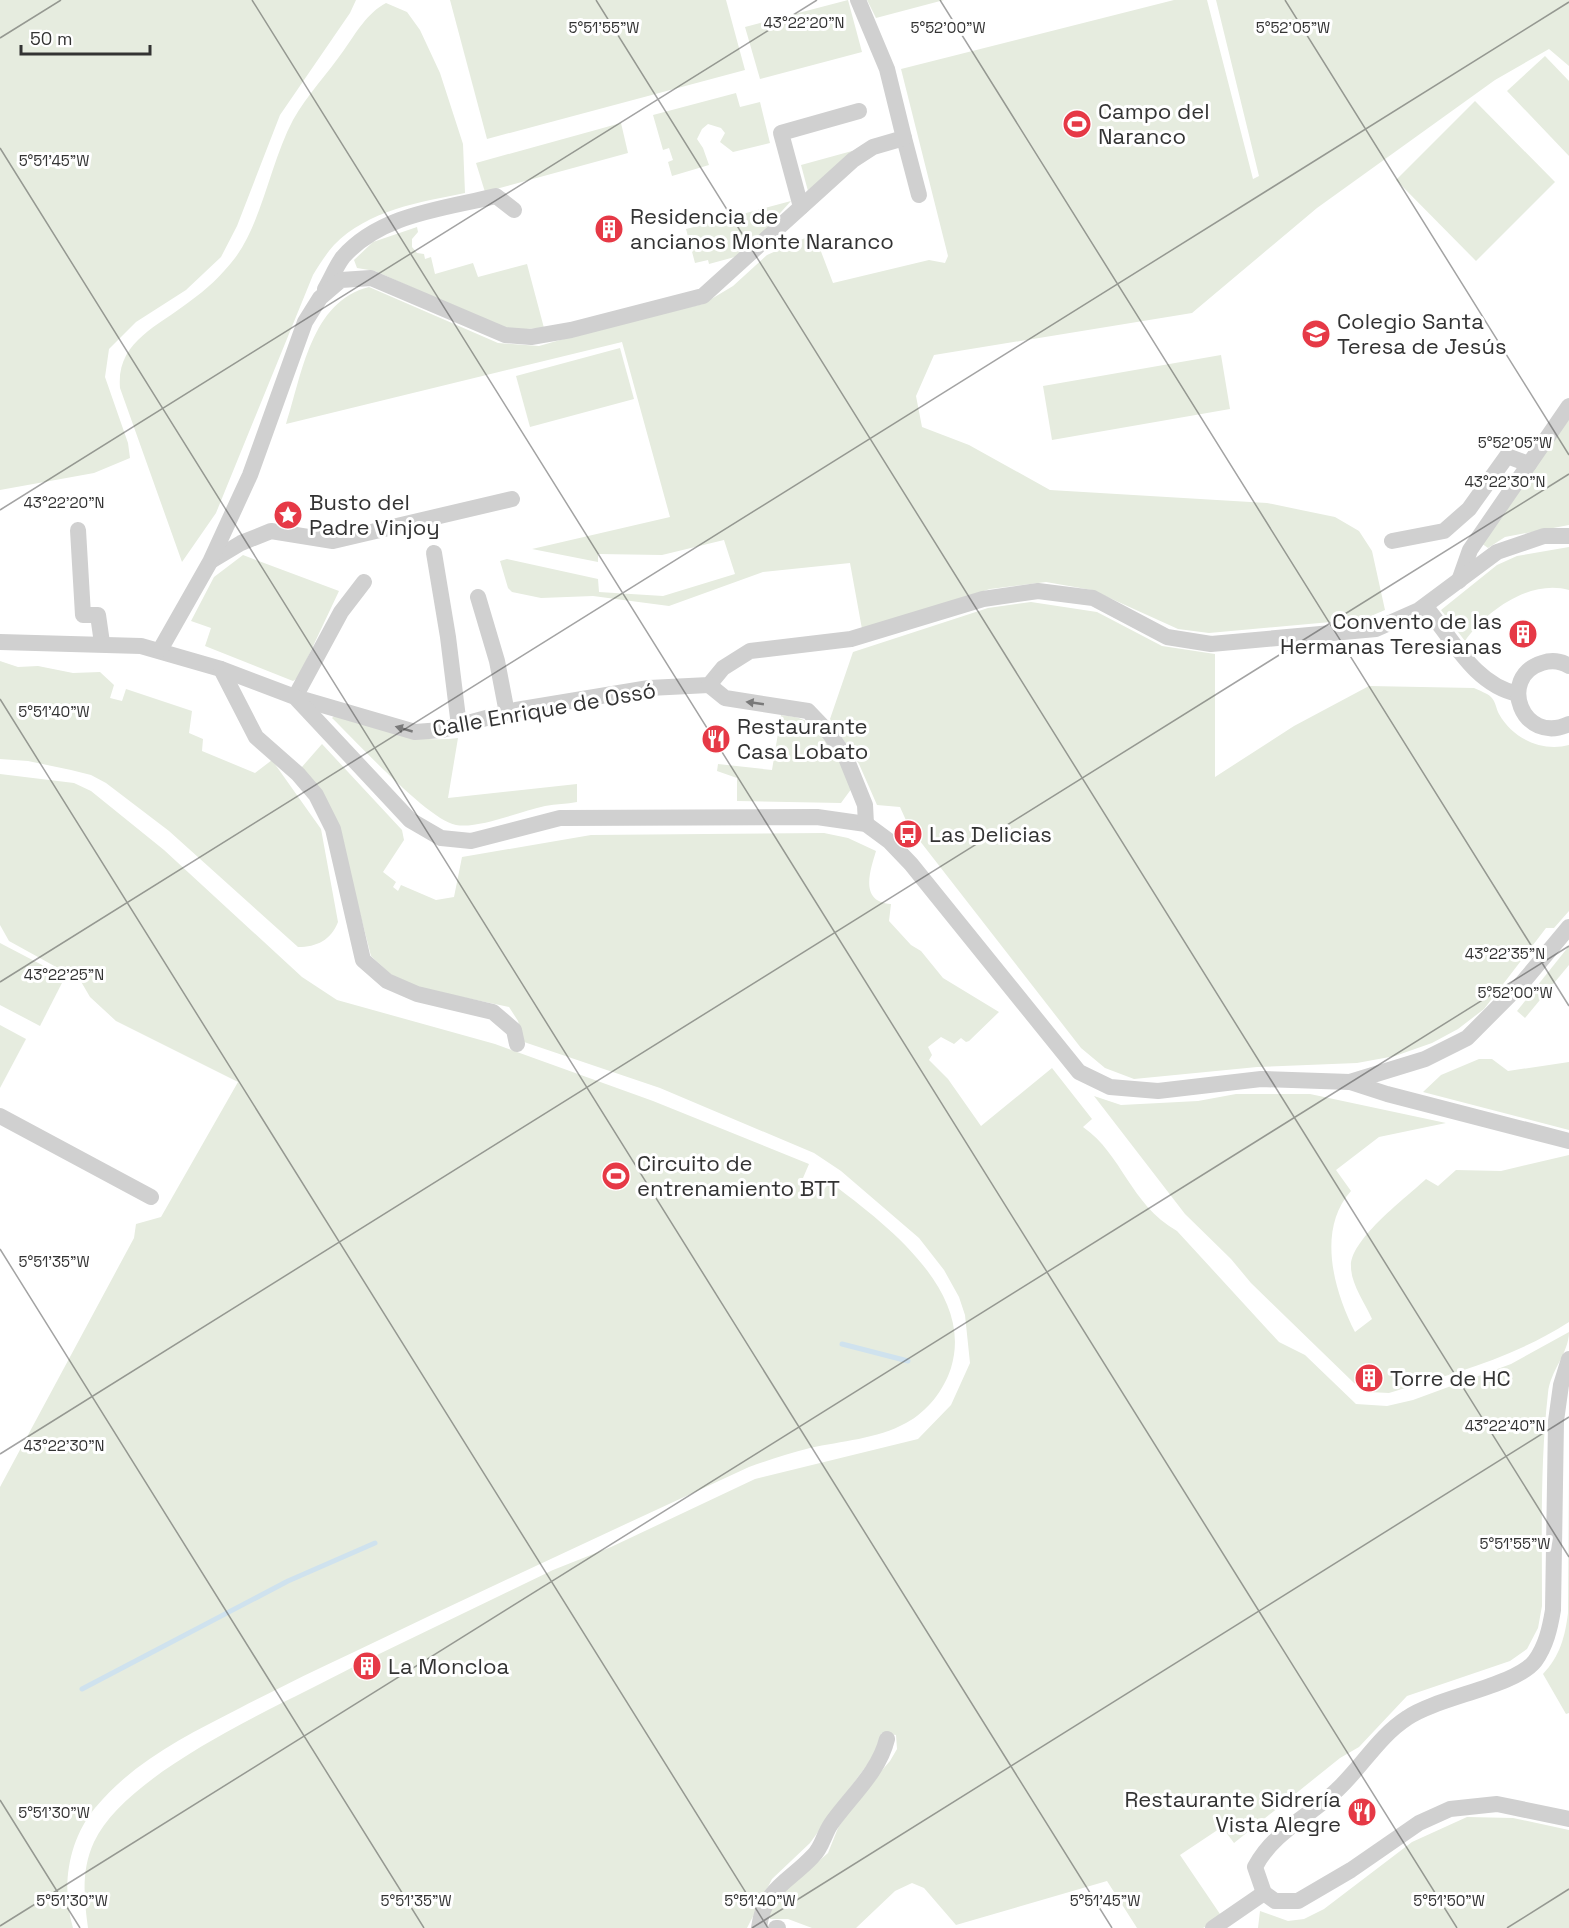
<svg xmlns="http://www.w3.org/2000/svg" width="1569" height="1928" font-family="'Space Grotesk',sans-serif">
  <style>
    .green { fill: #e6ecdf }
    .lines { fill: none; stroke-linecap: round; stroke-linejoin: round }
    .stream { stroke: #cfe2ee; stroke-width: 5 }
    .minor { stroke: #d0d0d0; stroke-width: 16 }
    .oneway { fill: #7a7a7a }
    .ticks { fill: none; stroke: #333; stroke-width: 1.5; stroke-opacity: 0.45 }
    .labels { text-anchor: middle; stroke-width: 6; stroke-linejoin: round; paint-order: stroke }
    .poi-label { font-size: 22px; fill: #333; stroke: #fff; text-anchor: start }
    .street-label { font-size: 22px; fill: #333; stroke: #fff }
    .ticks-label { font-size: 15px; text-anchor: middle; fill: #333; stroke: #fff; stroke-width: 6; stroke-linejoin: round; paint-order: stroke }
  </style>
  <rect width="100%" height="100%" fill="#fff"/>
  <g class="green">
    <polygon points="0,0 356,0 350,13 280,115 237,226 221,257 186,290 136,322 109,349 105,377 128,443 130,458 94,473 0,490"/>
    <polygon points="450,0 726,0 745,70 487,139"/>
    <polygon points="848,0 862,52 760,79 745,27"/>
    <polygon points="867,0 944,0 876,18"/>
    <path d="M1174,0H1207L1253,179L1259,176L1216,0H1569V66L1549,49L1495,80L1317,208L1192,313L934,355L916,396L922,427L969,445L1050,490L1267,503L1335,517L1359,531L1372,551L1385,610L1364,619L1209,633L1178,629L1092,590L1046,582L990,589L862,629L850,563L763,572L669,606L593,596L541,598L512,592L508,588L500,561L507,559L598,579L599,592L663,596L735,574L724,540L662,555L598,554V562L532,549L670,517L622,342L286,424C302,375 311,301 369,287L498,343L539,346L613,325L703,304L733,286L767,255L805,238L817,241L833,283L929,260L945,263L948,256L901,69Z"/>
    <path d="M386,3L407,12L420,30L440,73L463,144L465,193C420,202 368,210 334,245C326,254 319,265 313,275L216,513L182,562L120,388C116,342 157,327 189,302C206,290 222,275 235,258C262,222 271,161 293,120C307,95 328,73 344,50C356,33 367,13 386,3Z"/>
    <polygon points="1545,56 1569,81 1569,156 1507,91"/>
    <polygon points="736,93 740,107 760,102 770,143 733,152 720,142 725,133 721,128 708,124 702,129 697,139 703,148 709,165 672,176 668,162 673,160 669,148 663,150 653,115"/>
    <polygon points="1475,101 1555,182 1476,261 1396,180"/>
    <polygon points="621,123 628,153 485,192 476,163"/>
    <polygon points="852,151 853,153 808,191 801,165"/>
    <polygon points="791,201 742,255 709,264 708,260 695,263 686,229"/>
    <polygon points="417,227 418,232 412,239 412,247 417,253 424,254 425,259 431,257 435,274 473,263 478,277 527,264 544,328 508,330 375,271 357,268 354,260 373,242"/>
    <polygon points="620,348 634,399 530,427 516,376"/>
    <polygon points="1221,355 1230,409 1052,440 1043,386"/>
    <polygon points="1569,419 1569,525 1505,537 1488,548 1481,543"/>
    <path d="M1569,547V590C1530,579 1486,611 1465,641L1441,610L1497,565L1517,556Z"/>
    <polygon points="243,555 339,591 298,678 293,681 205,646 211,628 191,621 214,577"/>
    <path d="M1031,602L1097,612L1162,646L1215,654V777L1294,726L1369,686L1474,688C1480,691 1487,693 1491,697C1496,702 1496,709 1499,714C1513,739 1542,752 1569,745V911L1554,928H1546L1484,1009L1458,1029L1432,1043L1395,1056L1357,1063L1257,1067L1134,1079L1105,1068L1081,1048L909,827L900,807L877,805L859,764L830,719L853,652L988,608Z"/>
    <path d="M0,661L18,667L38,666L73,673L100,672L114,685L110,698L122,701L126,689L192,711L189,733L203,739L202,751L255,773L272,760L321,829L338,922C331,940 317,947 298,947L169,831L106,783L91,775L71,770L28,761L0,759Z"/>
    <path d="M335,715C376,728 414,744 458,738L448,798L577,784V802C567,804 556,804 545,806C521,811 479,829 456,825C428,820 356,741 332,718Z"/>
    <path d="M781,715C788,716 798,717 804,720C829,732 841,764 852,788L841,803L737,801V778L717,771L718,764L772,770Z"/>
    <path d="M322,744L402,830L404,840L383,872L396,882L393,887L398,891L401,885L436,900L454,897L462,857L591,835L824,833L848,838L876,851C870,871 859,902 891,904L889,921L911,945L921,951L943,978L999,1012L969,1041L966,1042L961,1038L954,1044L941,1037L928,1047L932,1055L929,1060L948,1079L981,1126L1052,1068L1092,1119L1083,1127C1123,1155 1129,1203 1177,1231L1279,1342L1305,1355L1356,1404L1387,1406L1413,1400L1511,1364L1569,1332C1569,1353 1550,1371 1548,1393C1540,1464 1542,1535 1542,1606L1538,1628L1527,1649L1510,1661L1407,1696L1359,1747L1340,1758L1234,1843L1222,1827L1180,1855L1222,1917L1203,1928H1137L1107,1881L956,1925L924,1888L912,1883L895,1891L856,1928H812L788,1919H770L768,1914L777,1898L828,1853L838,1828L857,1799L890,1761L897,1749L896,1735L881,1733L880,1747L810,1843L772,1879L747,1928H88C84,1898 81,1870 94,1842C128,1770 282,1705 353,1667L361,1678L380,1668L377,1655L553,1570L611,1547L755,1479L918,1439L951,1405L970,1363L965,1315L959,1297L944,1270L919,1238L841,1171L814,1153L660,1088L524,1042L518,1021L509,1007L424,989L398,981L371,956L351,878L301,768Z"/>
    <path d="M0,774L74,783L91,791L164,850L302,977L337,1000L495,1044L653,1101L809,1164L803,1178L821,1193L830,1182C884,1223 975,1290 951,1368C944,1390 927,1412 906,1423C877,1439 841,1441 810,1448C789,1453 769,1460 749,1467C617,1528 485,1589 354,1652C315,1670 277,1689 240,1708C187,1735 134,1761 95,1808C68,1841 61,1887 73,1928H0V1487L134,1238L136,1224L161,1217L238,1082L116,1021L90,997L76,973H67L9,941L0,925Z"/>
    <polygon points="0,943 65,977 40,1026 0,1005"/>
    <polygon points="1569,946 1569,965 1525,1018 1517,1011"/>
    <polygon points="0,1025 26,1039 0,1088"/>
    <polygon points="1479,1059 1492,1059 1508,1071 1569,1062 1569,1130 1423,1092 1441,1075"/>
    <path d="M1236,1094H1310L1446,1123L1379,1137L1336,1170L1351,1191C1317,1229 1333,1289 1355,1332L1372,1319C1365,1303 1351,1284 1351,1267C1349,1240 1407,1197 1426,1179L1438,1186L1456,1170L1501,1171L1569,1155V1322C1511,1359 1454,1373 1389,1393L1369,1392L1354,1383L1251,1283L1231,1259L1185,1214L1094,1096L1121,1105L1198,1101Z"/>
    <path d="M1569,1468V1713L1566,1714L1543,1674C1560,1656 1565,1637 1568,1613Z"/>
    <polygon points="1467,1817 1513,1818 1569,1830 1569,1928 1258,1928 1260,1911 1288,1921 1304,1919 1324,1909 1412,1842"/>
  </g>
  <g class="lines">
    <g class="stream">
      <polyline points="842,1344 908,1361"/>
      <polyline points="82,1689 288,1581 375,1543"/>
    </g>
    <g class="minor">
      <polyline points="904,138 919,195"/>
      <polyline points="801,207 781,133 859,111"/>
      <path d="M325,289C331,279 336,266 343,257C381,214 443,209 496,196L514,210"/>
      <polyline points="78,530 83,615 98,615 102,643"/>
      <polyline points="1392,541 1444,531 1469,509 1507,456 1529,464"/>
      <polyline points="434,553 448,637 459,726"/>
      <polyline points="211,561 241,543 271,531 333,541 512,499"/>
      <polyline points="1459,581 1470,550 1569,406"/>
      <polyline points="364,582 341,612 295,697 415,732 442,730 516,710 649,688 709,685 723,668 750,651 851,639 983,599 1038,591 1093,598 1167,637 1211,644 1376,629 1419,610 1497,552 1544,536 1569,536"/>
      <polyline points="478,597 497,661 507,713"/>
      <path d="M1425,606C1452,638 1474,685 1518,694"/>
      <polyline points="0,642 141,646 221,669 295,697 410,820 441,838 471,841 560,818 817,817 866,824 889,841 911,864 1079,1072 1110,1087 1158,1091 1261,1079 1350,1082 1387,1094 1569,1141"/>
      <polyline points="160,650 210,562 250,475 305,322 320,298 341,280 371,278 505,335 531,337 571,330 703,296 853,160 873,147 904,138 887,69 858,0"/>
      <path d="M1569,666C1561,661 1551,660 1542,663C1497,677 1522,746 1569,724"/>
      <polyline points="221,669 256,737 298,774 316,795 333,829 363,960 387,981 417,994 493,1012 514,1030 517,1044"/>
      <polyline points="709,685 725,698 808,711 830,734 846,758 865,805 866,824"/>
      <polyline points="1350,1082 1425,1059 1467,1038 1523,982 1569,927"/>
      <polyline points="0,1116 151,1197"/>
      <path d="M1569,1359L1561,1385L1556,1421L1553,1610C1550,1628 1546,1646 1535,1661C1516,1686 1437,1697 1407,1718C1379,1736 1361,1768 1337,1790C1310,1816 1273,1832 1255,1867L1264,1893L1275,1901H1298L1351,1870L1419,1823L1450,1809L1497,1804L1569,1819"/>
      <path d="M759,1928C764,1888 789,1882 813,1856C822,1848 824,1834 831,1824C850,1797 879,1772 887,1739"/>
      <polyline points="776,1928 778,1928"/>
      <polyline points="1213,1928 1264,1893"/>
    </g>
  </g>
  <defs><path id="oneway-solid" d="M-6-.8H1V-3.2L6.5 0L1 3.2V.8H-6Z" transform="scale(1.5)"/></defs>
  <g class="oneway">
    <use href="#oneway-solid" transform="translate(755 703) rotate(-172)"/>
    <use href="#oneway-solid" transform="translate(404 729) rotate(-164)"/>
  </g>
  <path class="ticks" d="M252,0L1457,1928M596,0L1569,1557M940,0L1569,1006M1285,0L1569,455M0,38L61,0M0,148L1112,1928M0,510L817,0M0,699L768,1928M0,982L1569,2M0,1249L424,1928M0,1454L1569,474M0,1800L80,1928M0,1926L1569,946M752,1928L1569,1417M1507,1928L1569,1889"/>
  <defs>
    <g id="stadium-disc" transform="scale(1.5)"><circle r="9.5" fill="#e63946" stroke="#fff"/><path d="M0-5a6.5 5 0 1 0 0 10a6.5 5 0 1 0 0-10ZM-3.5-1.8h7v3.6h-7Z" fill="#fff"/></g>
    <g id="building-disc" transform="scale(1.5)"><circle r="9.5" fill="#e63946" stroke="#fff"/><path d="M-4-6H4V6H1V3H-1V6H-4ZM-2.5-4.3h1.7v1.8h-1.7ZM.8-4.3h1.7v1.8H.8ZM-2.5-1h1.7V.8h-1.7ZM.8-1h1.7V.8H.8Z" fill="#fff"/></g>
    <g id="school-disc" transform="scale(1.5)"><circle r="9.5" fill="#e63946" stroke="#fff"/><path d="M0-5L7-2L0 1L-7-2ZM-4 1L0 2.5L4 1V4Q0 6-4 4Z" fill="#fff"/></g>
    <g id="sight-disc" transform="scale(1.5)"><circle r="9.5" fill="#e63946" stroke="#fff"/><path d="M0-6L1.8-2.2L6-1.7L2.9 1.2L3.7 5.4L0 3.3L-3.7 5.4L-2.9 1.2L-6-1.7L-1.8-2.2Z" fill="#fff"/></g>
    <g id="restaurant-disc" transform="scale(1.5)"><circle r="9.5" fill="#e63946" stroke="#fff"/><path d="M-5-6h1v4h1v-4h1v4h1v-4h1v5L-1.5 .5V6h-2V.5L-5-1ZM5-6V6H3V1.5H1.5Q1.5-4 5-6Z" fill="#fff"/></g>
    <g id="bus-disc" transform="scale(1.5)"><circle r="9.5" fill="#e63946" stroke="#fff"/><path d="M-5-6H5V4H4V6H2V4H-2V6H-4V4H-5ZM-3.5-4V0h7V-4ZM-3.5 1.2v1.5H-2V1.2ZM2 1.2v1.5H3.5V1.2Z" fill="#fff"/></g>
  </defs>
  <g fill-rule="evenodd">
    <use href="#stadium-disc" x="1077" y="124"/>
    <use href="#building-disc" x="609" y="229"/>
    <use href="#school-disc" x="1316" y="334"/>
    <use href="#sight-disc" x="288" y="515"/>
    <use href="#building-disc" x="1523" y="634"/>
    <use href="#restaurant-disc" x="716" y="739"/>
    <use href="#bus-disc" x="908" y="834"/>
    <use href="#stadium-disc" x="616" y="1176"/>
    <use href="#building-disc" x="1369" y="1378"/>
    <use href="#building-disc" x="367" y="1666"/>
    <use href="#restaurant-disc" x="1362" y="1812"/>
  </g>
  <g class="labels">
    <g class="poi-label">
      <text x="1098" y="119">Campo del<tspan x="1098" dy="25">Naranco</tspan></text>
      <text x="630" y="224">Residencia de<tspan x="630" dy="25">ancianos Monte Naranco</tspan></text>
      <text x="1337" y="329">Colegio Santa<tspan x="1337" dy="25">Teresa de Jesús</tspan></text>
      <text x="309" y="510">Busto del<tspan x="309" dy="25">Padre Vinjoy</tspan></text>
      <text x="1502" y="629" text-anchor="end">Convento de las<tspan x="1502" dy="25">Hermanas Teresianas</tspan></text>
      <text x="737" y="734">Restaurante<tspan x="737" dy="25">Casa Lobato</tspan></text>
      <text x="929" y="842">Las Delicias</text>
      <text x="637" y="1171">Circuito de<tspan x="637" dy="25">entrenamiento BTT</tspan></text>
      <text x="1390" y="1386">Torre de HC</text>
      <text x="388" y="1674">La Moncloa</text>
      <text x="1341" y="1807" text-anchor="end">Restaurante Sidrería<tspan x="1341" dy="25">Vista Alegre</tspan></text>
    </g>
    <g class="street-label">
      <text transform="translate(544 709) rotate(-10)" y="8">Calle Enrique de Ossó</text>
    </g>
  </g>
  <g class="ticks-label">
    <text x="804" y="28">43°22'20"N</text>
    <text x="604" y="33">5°51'55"W</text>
    <text x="948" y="33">5°52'00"W</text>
    <text x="1293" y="33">5°52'05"W</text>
    <text x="54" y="166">5°51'45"W</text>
    <text x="1515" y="448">5°52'05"W</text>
    <text x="1505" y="487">43°22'30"N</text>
    <text x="64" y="508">43°22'20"N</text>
    <text x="54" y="717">5°51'40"W</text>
    <text x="1505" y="959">43°22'35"N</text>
    <text x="64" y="980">43°22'25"N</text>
    <text x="1515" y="998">5°52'00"W</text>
    <text x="54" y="1267">5°51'35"W</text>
    <text x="1505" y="1431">43°22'40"N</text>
    <text x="64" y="1451">43°22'30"N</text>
    <text x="1515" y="1549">5°51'55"W</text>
    <text x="54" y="1818">5°51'30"W</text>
    <text x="72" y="1906">5°51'30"W</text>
    <text x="416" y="1906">5°51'35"W</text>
    <text x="760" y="1906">5°51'40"W</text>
    <text x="1105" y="1906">5°51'45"W</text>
    <text x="1449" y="1906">5°51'50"W</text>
  </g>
  <path d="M21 45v9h129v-9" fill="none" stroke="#333333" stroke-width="3"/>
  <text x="30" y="45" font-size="18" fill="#333333" stroke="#ffffff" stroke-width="4.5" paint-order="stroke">50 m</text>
</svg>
